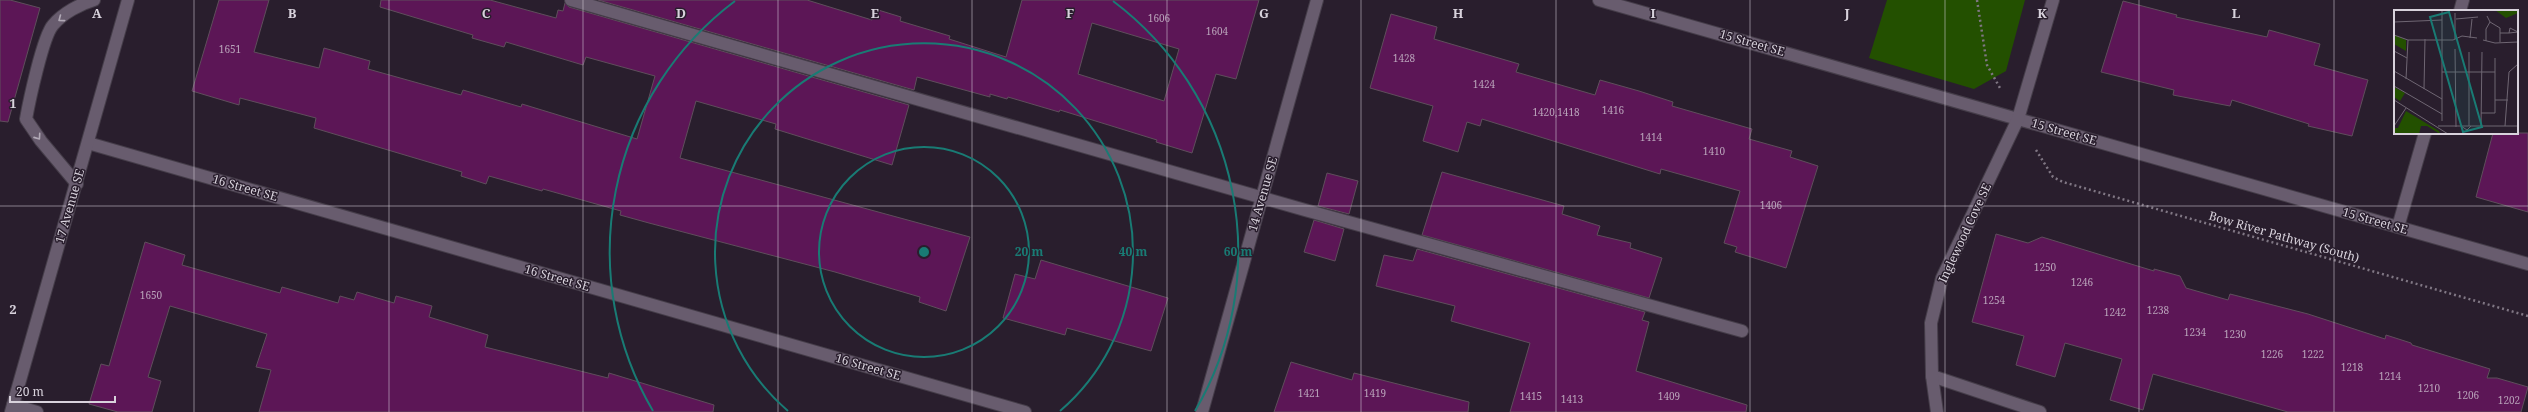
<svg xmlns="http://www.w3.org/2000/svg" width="2528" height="412" font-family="'Noto Serif',serif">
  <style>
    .green { fill: #235000 }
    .building { fill: #5c1656; stroke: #5f4e5c; fill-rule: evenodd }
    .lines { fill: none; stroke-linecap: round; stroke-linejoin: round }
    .minor-casing { stroke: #453d49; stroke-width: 14 }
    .path { stroke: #807784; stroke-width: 2.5; stroke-dasharray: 2 3; stroke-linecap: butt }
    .minor { stroke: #685c6e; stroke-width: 12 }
    .oneway { stroke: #b1a9b6 }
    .grid { fill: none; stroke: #d8d2dc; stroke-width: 1; stroke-opacity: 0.55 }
    .ring { fill: none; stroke: #197b74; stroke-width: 2 }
    .labels { text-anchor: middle; stroke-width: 3; stroke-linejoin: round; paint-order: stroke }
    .number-label { font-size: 10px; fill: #b9a3ba }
    .street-label { font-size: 12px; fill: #d8d2dc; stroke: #291e2d }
    .inset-road { fill: none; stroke: #6f6673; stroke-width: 1 }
    .view { fill: #197b74; fill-opacity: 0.15; stroke: #197b74; stroke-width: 2 }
    .inset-edge { fill: none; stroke: #d8d2dc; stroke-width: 2 }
    .grid-label { font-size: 13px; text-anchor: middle; font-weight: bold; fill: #d8d2dc; stroke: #291e2d; stroke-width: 3; stroke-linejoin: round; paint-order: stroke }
    .centre { fill: #197b74; stroke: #291e2d; stroke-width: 2 }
    .ring-label { font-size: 12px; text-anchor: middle; font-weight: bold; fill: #197b74; stroke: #291e2d; stroke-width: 3; stroke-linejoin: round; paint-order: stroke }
  </style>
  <rect width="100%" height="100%" fill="#291e2d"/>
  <polygon class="green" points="1887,0 2025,0 2006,71 1974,89 1869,58"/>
  <g class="building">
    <polygon points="0,0 10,0 40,8 8,122 0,121"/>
    <polygon points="219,0 269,0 254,52 319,68 324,48 370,61 368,69 461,95 463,90 521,107 522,104 637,139 655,76 586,57 583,65 506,42 504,47 472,38 473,35 380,7 381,0 490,0 556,18 558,10 563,11 565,3 569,7 909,105 892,165 775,129 776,124 696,101 680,158 970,237 946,311 919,302 920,297 835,272 649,223 620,215 621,211 543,189 542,191 489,176 486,184 461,176 462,172 314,128 316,118 240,98 239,105 192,91"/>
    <path d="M598,0H807L872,20L875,9L901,17L900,21L950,36L949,39L1006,57L1022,0H1259L1236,79L1216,74L1192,153L1156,142L1157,140L1060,110L1059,112L1008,97L1007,99L990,94V97L917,77L914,90ZM1092,23L1179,49L1164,101L1078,74Z"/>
    <polygon points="2123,1 2177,15 2176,17 2267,37 2269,30 2320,44 2314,65 2368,80 2352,136 2308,126 2309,124 2232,100 2230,106 2173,95 2174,90 2101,72"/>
    <polygon points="1391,14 1437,27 1434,39 1519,64 1516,72 1595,95 1600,80 1639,91 1673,102 1672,106 1752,129 1749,139 1792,151 1790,157 1818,166 1786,268 1735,252 1737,247 1724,243 1740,191 1661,169 1660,174 1482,119 1480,126 1467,122 1458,152 1423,141 1433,106 1370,88"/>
    <polygon points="2493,133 2528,133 2528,212 2476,197"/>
    <polygon points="1442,172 1564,206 1562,214 1600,226 1597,235 1631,243 1630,248 1662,258 1649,298 1422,235"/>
    <polygon points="1327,173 1358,181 1349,214 1318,206"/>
    <polygon points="1314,220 1344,229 1335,261 1304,252"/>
    <polygon points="1996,234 2028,243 2042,237 2154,271 2154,269 2180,276 2186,288 2228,300 2230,294 2308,314 2385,339 2386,335 2411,343 2412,345 2490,369 2487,378 2497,378 2528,387 2521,412 2288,412 2153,374 2143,410 2110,400 2122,359 2065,343 2055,377 2016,365 2024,336 1972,322"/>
    <polygon points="145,242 185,255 182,265 280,293 282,287 338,303 340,296 354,300 357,292 394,303 396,296 432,306 429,317 488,335 485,347 608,378 609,373 714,405 713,412 259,412 271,370 256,367 267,334 170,306 148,377 161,381 152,412 118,412 89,404 101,364 109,366"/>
    <polygon points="1417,249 1645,312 1642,320 1649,322 1636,371 1747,405 1746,412 1510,412 1530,343 1451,321 1455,306 1376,286 1384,255 1413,261"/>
    <polygon points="1041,260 1168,298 1151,351 1067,328 1065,335 1003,318 1015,274 1035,279"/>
    <polygon points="1291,362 1352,380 1354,373 1469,402 1468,412 1274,412"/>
  </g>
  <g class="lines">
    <g class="minor-casing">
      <g id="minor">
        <polyline points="571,0 1305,210 1742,331"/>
        <polyline points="1599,0 2528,264"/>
        <polyline points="2460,11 2463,0"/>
        <polyline points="88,143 1025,412"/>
        <path d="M77,184L41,141L26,119C29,102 43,36 53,25C63,13 80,4 94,0"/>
        <polyline points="2398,227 2425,133"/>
        <polyline points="1932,376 2040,412"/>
        <polyline points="13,405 37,412"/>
        <polyline points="11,412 128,0"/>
        <polyline points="1202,412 1317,0"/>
        <polyline points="1937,412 1932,376 1931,323 1942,278 2018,119 2053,0"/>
      </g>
    </g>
    <g class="path">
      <polyline points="1977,0 1987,65 2000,88"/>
      <polyline points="2036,150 2053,177 2063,182 2528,316"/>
    </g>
    <use href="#minor" class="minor"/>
  </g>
  <defs><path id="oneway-chevron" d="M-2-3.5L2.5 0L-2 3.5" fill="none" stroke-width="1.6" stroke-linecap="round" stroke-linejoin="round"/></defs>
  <g class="oneway">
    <use href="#oneway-chevron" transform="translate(61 19) rotate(143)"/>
    <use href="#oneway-chevron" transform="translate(38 137) rotate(55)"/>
  </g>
  <path class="grid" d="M194,0V412M389,0V412M583,0V412M778,0V412M972,0V412M1167,0V412M1361,0V412M1556,0V412M1750,0V412M1945,0V412M2139,0V412M2334,0V412M0,206H2528"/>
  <g class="ring">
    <circle cx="924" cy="252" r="105"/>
    <path d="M788 411A209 209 0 1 1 1060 411"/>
    <path d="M653 411A314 314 0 0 1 735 1M1113 1A314 314 0 0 1 1195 411"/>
  </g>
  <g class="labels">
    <g class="number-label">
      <text x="1159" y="22">1606</text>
      <text x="1217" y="35">1604</text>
      <text x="230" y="53">1651</text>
      <text x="1404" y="62">1428</text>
      <text x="1484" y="88">1424</text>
      <text x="1613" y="114">1416</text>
      <text x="1556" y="116">1420,1418</text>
      <text x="1651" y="141">1414</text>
      <text x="1714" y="155">1410</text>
      <text x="1771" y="209">1406</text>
      <text x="2045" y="271">1250</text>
      <text x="2082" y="286">1246</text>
      <text x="151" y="299">1650</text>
      <text x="1994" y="304">1254</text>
      <text x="2158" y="314">1238</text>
      <text x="2115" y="316">1242</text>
      <text x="2195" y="336">1234</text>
      <text x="2235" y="338">1230</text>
      <text x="2272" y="358">1226</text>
      <text x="2313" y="358">1222</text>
      <text x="2352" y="371">1218</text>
      <text x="2390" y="380">1214</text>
      <text x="2429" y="392">1210</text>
      <text x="1309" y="397">1421</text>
      <text x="1375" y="397">1419</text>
      <text x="2468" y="399">1206</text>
      <text x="1531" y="400">1415</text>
      <text x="1669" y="400">1409</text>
      <text x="1572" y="403">1413</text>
      <text x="2509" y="404">1202</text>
    </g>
    <g class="street-label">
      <text transform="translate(1752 43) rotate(16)" y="4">15 Street SE</text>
      <text transform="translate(2064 132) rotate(16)" y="4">15 Street SE</text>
      <text transform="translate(245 188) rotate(16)" y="4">16 Street SE</text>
      <text transform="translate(1263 194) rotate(-74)" y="4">14 Avenue SE</text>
      <text transform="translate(70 206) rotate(-74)" y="4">17 Avenue SE</text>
      <text transform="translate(2375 221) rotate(16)" y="4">15 Street SE</text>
      <text transform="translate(1965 233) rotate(-65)" y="4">Inglewood Cove SE</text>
      <text transform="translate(2284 237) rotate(16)" y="4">Bow River Pathway (South)</text>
      <text transform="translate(557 278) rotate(16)" y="4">16 Street SE</text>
      <text transform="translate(868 367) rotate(16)" y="4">16 Street SE</text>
    </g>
  </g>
  <g transform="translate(2394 10)">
    <rect width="124" height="124" fill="#291e2d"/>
    <path d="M101,0H124V3L112,8ZM0,25L12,30V41L0,34ZM0,77L11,83L6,91L0,87ZM12,101L45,121L46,124L33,116H27L25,124H0V118H4Z" fill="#235000"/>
    <path class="inset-road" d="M48,0V111M62,9L84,7M0,12L48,10M96,12L106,18V32M106,23H115L124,22L116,18L115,23M0,25L14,30M76,28L78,9M61,29V3M14,30H59L68,26L83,28M89,30L101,33L124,32M92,31V19L96,12L93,6M61,39L62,117M0,41L13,48M0,61L48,89M48,62H101M12,69L14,30M0,76L48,104M30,79L31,29M0,90L54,124M101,90H114M87,103H101V48M0,116L12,98M44,116H124M67,116L73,120L77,116M75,116V42M87,116L88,42M111,116L115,62L124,54"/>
    <path class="view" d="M55,2L88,117L69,122L36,7Z"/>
    <rect width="124" height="124" class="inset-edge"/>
  </g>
  <g class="grid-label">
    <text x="97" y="18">A</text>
    <text x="292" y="18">B</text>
    <text x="486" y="18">C</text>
    <text x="681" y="18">D</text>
    <text x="875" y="18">E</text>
    <text x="1070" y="18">F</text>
    <text x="1264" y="18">G</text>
    <text x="1458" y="18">H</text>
    <text x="1653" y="18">I</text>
    <text x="1847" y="18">J</text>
    <text x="2042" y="18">K</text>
    <text x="2236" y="18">L</text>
    <text x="13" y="108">1</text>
    <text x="13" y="314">2</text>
  </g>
  <circle cx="924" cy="252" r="6" class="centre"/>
  <g class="ring-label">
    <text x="1029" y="256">20 m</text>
    <text x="1133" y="256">40 m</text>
    <text x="1238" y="256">60 m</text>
  </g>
  <path d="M10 396v6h105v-6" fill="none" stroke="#d8d2dc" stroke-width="2"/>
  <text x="16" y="396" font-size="12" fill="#d8d2dc" stroke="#291e2d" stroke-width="3" paint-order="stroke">20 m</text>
</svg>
